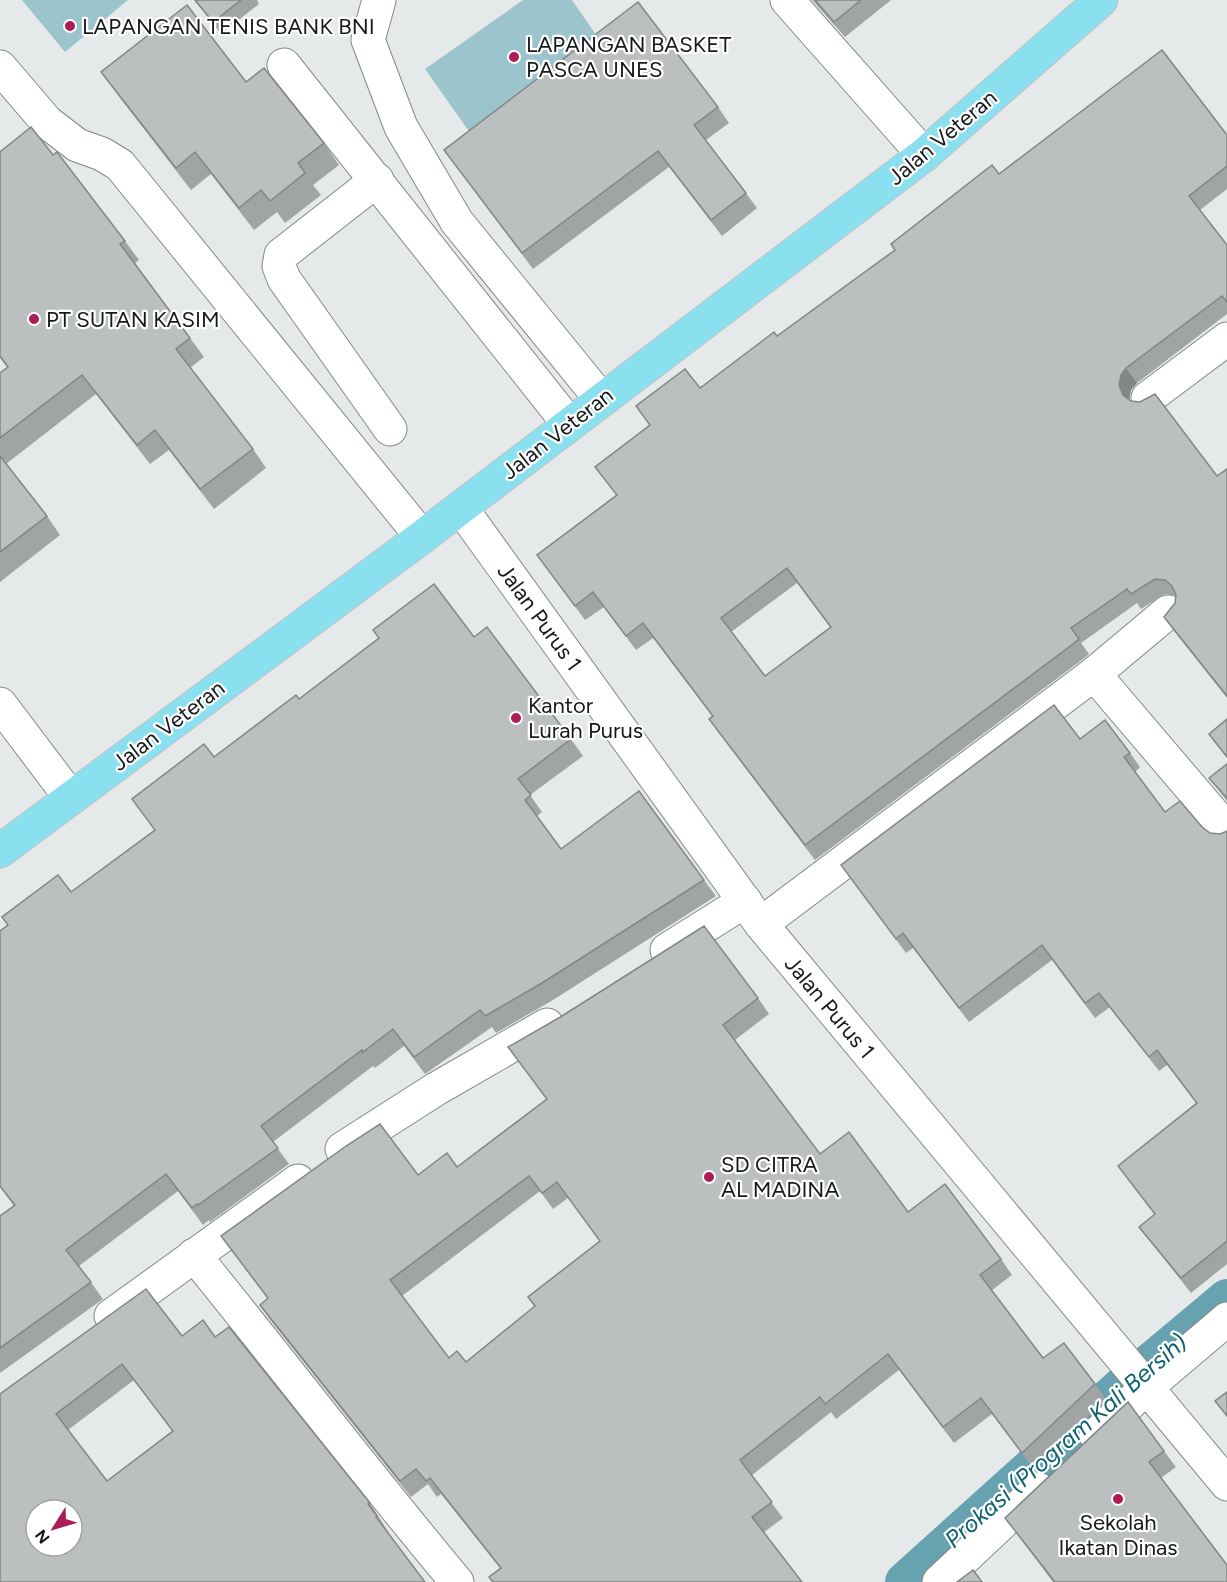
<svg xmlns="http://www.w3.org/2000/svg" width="1227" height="1582" font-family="Figtree,sans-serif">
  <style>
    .green { fill: #9cc4cd }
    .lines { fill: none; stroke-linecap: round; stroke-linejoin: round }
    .canal { stroke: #66a2b0; stroke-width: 40 }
    .minor-casing { stroke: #858889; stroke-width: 35 }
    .major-casing { stroke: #c3c3c3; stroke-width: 35 }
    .minor { stroke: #fff; stroke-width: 33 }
    .major { stroke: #8be0f0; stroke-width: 33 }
    .wall { fill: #a1a4a5; fill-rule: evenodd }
    .shaded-wall { fill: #838686 }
    .building { fill: #bbbfc0; stroke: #838686; stroke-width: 1.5; fill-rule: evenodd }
    .poi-dot { fill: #ac1d56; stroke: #fff; stroke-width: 2 }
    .labels { text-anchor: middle; stroke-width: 4.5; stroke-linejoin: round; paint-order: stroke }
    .poi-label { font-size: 22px; fill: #171819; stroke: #fff; text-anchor: start }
    .street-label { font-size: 22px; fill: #171819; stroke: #fff }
    .water-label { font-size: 24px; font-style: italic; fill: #0d6170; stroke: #fff }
  </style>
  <rect width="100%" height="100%" fill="#e5e9ea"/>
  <g class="green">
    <polygon points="22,0 128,0 65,52"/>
    <polygon points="523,0 572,0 603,45 473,137 425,69"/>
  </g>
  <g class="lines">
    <polyline class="canal" points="905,1582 1123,1386 1227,1299"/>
    <g class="minor-casing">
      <g id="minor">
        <polyline points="379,0 368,40 401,127 457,222 601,399"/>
        <polyline points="787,0 924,155"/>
        <polyline points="284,65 569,424"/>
        <polyline points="0,67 47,122 77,145 102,154 120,165 422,537"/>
        <polyline points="377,180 281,255 279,266 284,279 390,429"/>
        <polyline points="1148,398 1227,339"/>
        <polyline points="461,508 761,924 1227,1484"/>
        <polyline points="1094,674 1227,830"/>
        <polyline points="0,704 71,798"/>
        <polyline points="761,924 1094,674 1168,612"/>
        <polyline points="667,950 745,901"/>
        <polyline points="342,1149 436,1089 547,1025"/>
        <path d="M194,1255C282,1363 367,1475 457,1582"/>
        <polyline points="111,1316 298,1181"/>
        <polyline points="1096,1435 1147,1387 1227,1319"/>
        <polyline points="939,1582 1038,1489"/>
      </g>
    </g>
    <g class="major-casing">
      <polyline id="major" points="0,851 422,537 924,155 1101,0"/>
    </g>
    <use href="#minor" class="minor"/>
    <use href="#major" class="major"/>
  </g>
  <g class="wall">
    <polygon points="194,0 257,0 259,4 221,34"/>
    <polygon points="812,0 891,0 845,37"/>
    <polygon points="101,72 246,82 324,143 339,165 313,185 321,195 285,223 277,212 254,230 211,174 191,190 117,94"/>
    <polygon points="718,107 729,123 706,140 757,208 722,236 669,167 533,269 444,150"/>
    <path d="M1227,135V189L1200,210L1227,245V314L1137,383L1131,390L1129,400L1217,476L1227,469V698L1174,631L1164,617L1175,603L1176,596L1165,594L1141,609L1137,603L1081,643L1089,654L1083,659L815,860L719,733L709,719L712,716L653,638L636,650L604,607L585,620L537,555L616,495L595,467L650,426L636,406L700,388L777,336L999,174ZM797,583L830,627L765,676L731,632Z"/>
    <polygon points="0,152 53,155 125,241 139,260 135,263 204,357 190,368 253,449 266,468 214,509 169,450 150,464 96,394 6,464 47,516 60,535 0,582 0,373 7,367 0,358"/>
    <polygon points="474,637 571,739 583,756 530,795 542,812 537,816 561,849 704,880 716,896 553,1000 496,1033 492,1027 425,1074 404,1046 375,1068 373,1066 273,1142 289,1164 210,1222 209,1220 203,1225 178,1191 79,1266 103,1299 0,1373 0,1216 14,1206 0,1187 0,931 71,892 155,830 132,799 214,757 299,699"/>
    <polygon points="1080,739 1130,753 1140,767 1135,772 1165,812 1202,827 1210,833 1220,834 1227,831 1227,1264 1191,1293 1150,1241 1139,1227 1155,1214 1118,1166 1196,1103 1167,1065 1159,1071 1110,1007 1095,1018 1052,960 969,1022 913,948 906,953 841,865"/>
    <polygon points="1227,764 1227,801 1209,778"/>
    <path d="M758,998L769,1014L735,1040L820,1154L908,1212L1001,1259L1012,1275L992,1290L1043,1358L1095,1384L1106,1400L1033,1468L992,1414L954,1443L899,1370L836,1419L831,1412L751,1476L783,1518L763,1533L802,1582H492L489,1577L500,1568L441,1494L437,1497L428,1484L411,1497L271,1321L260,1305L268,1299L221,1236L418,1175L457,1167L547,1100L508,1047ZM540,1191L553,1209L568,1198L600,1241L528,1297L535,1307L466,1362L449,1358L402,1296Z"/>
    <path d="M182,1336L215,1337L370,1503L389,1533L0,1582V1394ZM134,1380L172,1431L107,1481L68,1430Z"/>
    <polygon points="1164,1451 1176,1467 1161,1478 1227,1582 1053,1582 1005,1518"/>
  </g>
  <polygon class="shaded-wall" points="1126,368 1137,383 1131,390 1129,400 1123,395 1119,385 1121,375"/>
  <g class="building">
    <polygon points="195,0 241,0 213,22"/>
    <polygon points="815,0 861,0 834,22"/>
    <polygon points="638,2 718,107 694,125 746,193 711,220 658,151 522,253 444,150"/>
    <polygon points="187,5 246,82 264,68 324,143 298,163 305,173 270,201 261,190 239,208 195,152 176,168 101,72"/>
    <path d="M1162,50L1227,135V166L1189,196L1227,245V302L1222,296L1126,368L1121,375L1119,385L1123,395L1131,401L1140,402L1155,394L1217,476L1227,469V696L1164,617L1175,603L1176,595L1172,586L1165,580L1155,579L1131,594L1127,589L1071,628L1079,639L1073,644L805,845L709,719L713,716L643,623L626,636L593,592L575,606L537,555L617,495L595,467L650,425L636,406L685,369L700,388L774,332L777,336L895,250L891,244L992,165L999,174ZM787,568L831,627L765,676L721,618Z"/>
    <polygon points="31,127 53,155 57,152 125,241 120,244 190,338 176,349 253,449 200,489 155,430 137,445 82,375 0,438 0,373 8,367 0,356 0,152"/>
    <polygon points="0,456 47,516 0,552"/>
    <polygon points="434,584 474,637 487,627 571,739 518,779 531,795 525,800 561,849 639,791 704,880 542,983 485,1016 480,1010 414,1057 393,1029 363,1052 362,1050 261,1126 278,1148 198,1205 197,1204 192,1208 166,1174 66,1250 91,1282 0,1348 0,1216 15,1205 0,1186 0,931 8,925 2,917 58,875 71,892 155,830 132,799 204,744 214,757 296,695 299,699 379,638 373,630"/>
    <polygon points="1054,705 1080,739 1105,720 1130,753 1124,757 1165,812 1180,801 1202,827 1210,833 1220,834 1227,831 1227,1241 1181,1278 1139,1227 1155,1214 1118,1166 1197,1103 1157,1050 1149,1057 1099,993 1085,1003 1042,945 959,1008 903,933 896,939 841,865"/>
    <polygon points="1227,719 1227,757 1209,734"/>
    <polygon points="1227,764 1227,798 1209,778"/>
    <path d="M704,926L758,998L723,1025L820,1154L849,1132L908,1212L945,1184L1001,1259L980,1275L1043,1358L1064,1343L1095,1384L1022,1453L981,1398L943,1427L888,1354L825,1404L820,1397L740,1460L772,1502L752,1517L802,1582H493L489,1577L501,1568L430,1478L426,1481L416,1469L400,1481L260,1305L268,1298L221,1236L346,1146L380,1124L418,1175L447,1153L457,1167L547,1099L508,1047L562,1016ZM529,1176L542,1193L557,1182L600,1241L528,1297L535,1306L466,1362L457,1351L449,1358L390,1280Z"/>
    <path d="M146,1289L182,1336L203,1320L215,1337L229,1327L370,1503L368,1504L377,1516L376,1517L425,1582H0V1394ZM122,1364L173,1431L107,1481L56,1414ZM36,1510H72V1546H36Z"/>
    <polygon points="1227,1392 1227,1416 1215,1401"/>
    <polygon points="1128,1402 1164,1451 1149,1462 1227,1565 1227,1582 1055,1582 1005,1518"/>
    <polygon points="973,1570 982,1582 957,1582"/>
  </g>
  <g class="poi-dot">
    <circle cx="70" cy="26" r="6"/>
    <circle cx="514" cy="57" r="6"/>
    <circle cx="34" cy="319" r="6"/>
    <circle cx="516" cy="718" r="6"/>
    <circle cx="709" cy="1177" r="6"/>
    <circle cx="1118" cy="1499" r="6"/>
  </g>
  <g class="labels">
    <g class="poi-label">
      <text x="82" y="34">LAPANGAN TENIS BANK BNI</text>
      <text x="526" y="52">LAPANGAN BASKET<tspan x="526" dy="25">PASCA UNES</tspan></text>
      <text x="46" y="327">PT SUTAN KASIM</text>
      <text x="528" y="713">Kantor<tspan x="528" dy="25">Lurah Purus</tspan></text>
      <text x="721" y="1172">SD CITRA<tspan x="721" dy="25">AL MADINA</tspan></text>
      <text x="1118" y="1530" text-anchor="middle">Sekolah<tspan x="1118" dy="25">Ikatan Dinas</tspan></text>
    </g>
    <g class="street-label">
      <text transform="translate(942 137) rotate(-40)" y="8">Jalan Veteran</text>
      <text transform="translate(557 433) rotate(-38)" y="8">Jalan Veteran</text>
      <text transform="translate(540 617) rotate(54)" y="8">Jalan Purus 1</text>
      <text transform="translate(168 725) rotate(-37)" y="8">Jalan Veteran</text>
      <text transform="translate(830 1007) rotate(50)" y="8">Jalan Purus 1</text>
    </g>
    <g class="water-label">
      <text transform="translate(1066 1441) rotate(-41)" y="8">Prokasi (Program Kali Bersih)</text>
    </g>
  </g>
  <g transform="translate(54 1528) rotate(233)"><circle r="28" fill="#ffffff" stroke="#a2a3a3" stroke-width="1.5"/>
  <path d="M0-4.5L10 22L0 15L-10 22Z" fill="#ac1d56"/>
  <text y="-9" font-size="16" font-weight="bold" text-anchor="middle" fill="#171819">N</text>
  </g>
</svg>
